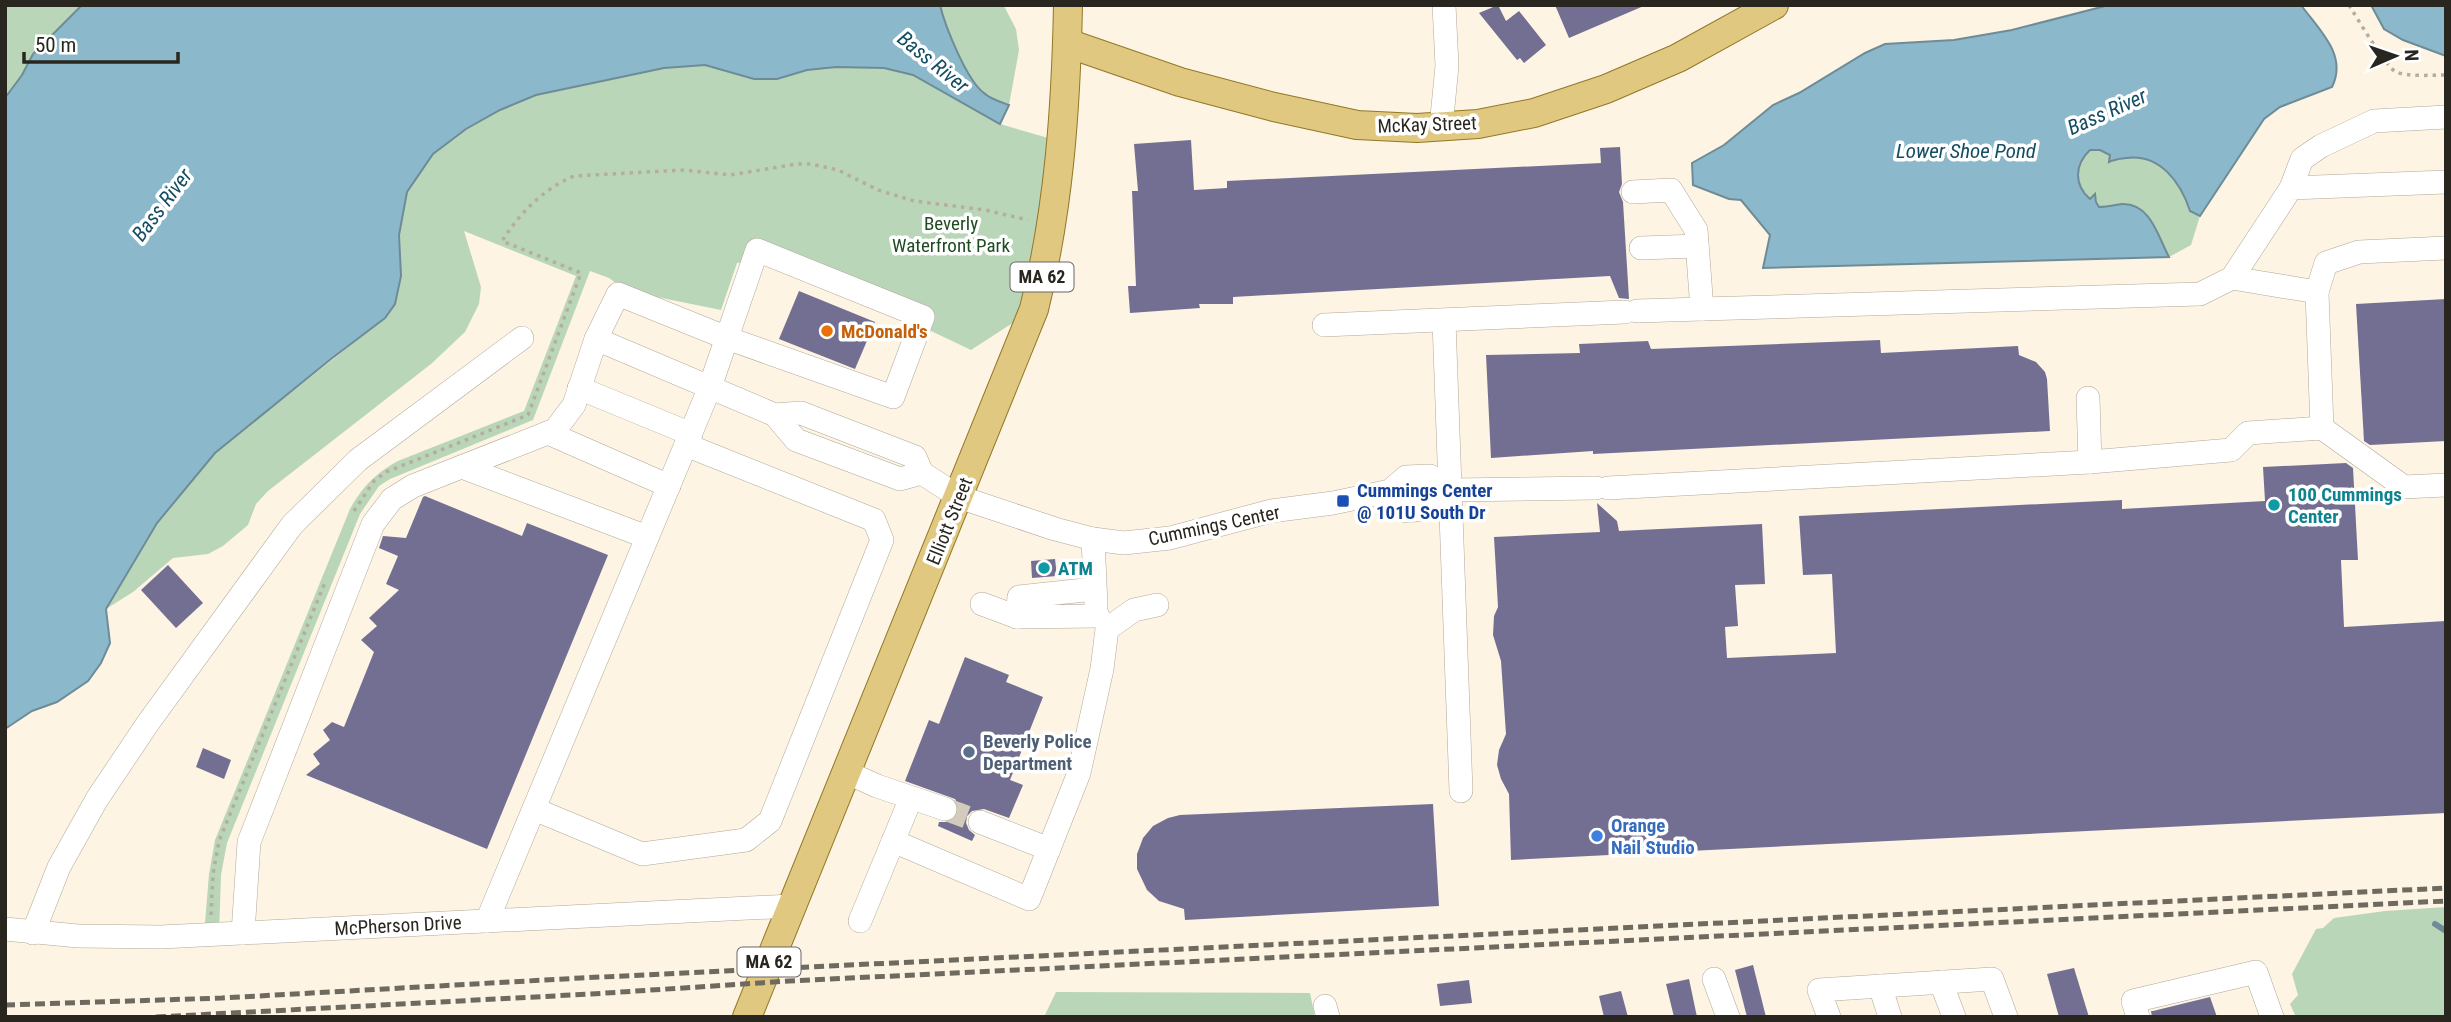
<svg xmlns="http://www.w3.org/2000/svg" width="2451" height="1022" font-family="'Roboto Condensed',sans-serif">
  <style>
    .green { fill: #bad6b9 }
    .water { fill: #8cb8cb; stroke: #6e8c97; stroke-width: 2 }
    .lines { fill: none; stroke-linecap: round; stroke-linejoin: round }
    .stream { stroke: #6e8c97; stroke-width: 6 }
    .building { fill: #736f92 }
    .minor-tunnel { stroke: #d3cbbc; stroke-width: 23; stroke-dasharray: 23 11; stroke-linecap: butt }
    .minor-casing { stroke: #b1a898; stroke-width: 24 }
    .major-casing { stroke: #927727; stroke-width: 30 }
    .path { stroke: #b4ada0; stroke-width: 3.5; stroke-dasharray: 3.5 5; stroke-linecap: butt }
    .minor { stroke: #fff; stroke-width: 23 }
    .major { stroke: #e0c880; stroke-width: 28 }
    .rail { stroke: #6f6a60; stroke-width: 5; stroke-dasharray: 10 5; stroke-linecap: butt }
    .food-dot { fill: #e8710a; stroke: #fff; stroke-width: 2.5 }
    .transit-dot { fill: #1a4fb4; stroke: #fff; stroke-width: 2.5 }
    .culture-dot { fill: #0f9aa8; stroke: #fff; stroke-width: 2.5 }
    .service-dot { fill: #5c6f8a; stroke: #fff; stroke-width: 2.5 }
    .shop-dot { fill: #3f7fe0; stroke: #fff; stroke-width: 2.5 }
    .labels { text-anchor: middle; stroke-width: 7; stroke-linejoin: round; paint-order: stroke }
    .shield { fill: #fff; stroke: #696762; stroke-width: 2 }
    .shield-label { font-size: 18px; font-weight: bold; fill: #29261f }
    .street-label { font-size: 19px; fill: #29261f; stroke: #fff }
    .park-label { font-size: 19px; fill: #1f4b21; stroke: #fff }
    .food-label { font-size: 19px; font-weight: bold; fill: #c56008; stroke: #fff; text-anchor: start }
    .transit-label { font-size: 19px; font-weight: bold; fill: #164399; stroke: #fff; text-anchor: start }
    .culture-label { font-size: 19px; font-weight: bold; fill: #0d838f; stroke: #fff; text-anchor: start }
    .service-label { font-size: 19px; font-weight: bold; fill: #4e5e75; stroke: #fff; text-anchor: start }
    .shop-label { font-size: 19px; font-weight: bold; fill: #366cbe; stroke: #fff; text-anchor: start }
    .water-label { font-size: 21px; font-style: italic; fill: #134d62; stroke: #fff }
  </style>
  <rect width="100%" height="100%" fill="#fdf4e3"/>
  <g class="green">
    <polygon points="5,5 84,5 5,105"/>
    <path d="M940,5L1004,6L1016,29L1019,50L1009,105C1001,102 990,99 984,93C967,81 945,26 940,5Z"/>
    <path d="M705,65L745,77L777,79L807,70L836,67L884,68L913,75L1000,124L1062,142L1034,309L971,350L782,260L737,263L721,310L627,291L609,278L590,271L533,420L390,479L379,486L360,514L227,843L221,875L219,934L204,935L209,874L215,840L350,509C363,486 376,473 398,461L524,411L576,276L464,231L481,287L479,304L465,332L431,364L268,491L256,504L248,525L223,546L208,554L173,558L133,592L106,609L157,523L215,453L385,318L395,304L401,276L399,235L406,192L433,154L466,129L500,109L536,95L664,68Z"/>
    <path d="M2090,150H2100L2110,155V161C2150,145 2179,176 2190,211L2200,216L2191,245L2169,257L2161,242L2123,204L2111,207H2099L2094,195L2090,200C2074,185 2074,165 2090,150Z"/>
    <polygon points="2446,907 2446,1017 2296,1017 2290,1004 2298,995 2292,974 2316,929 2323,928 2334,918 2385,911"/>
    <polygon points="1056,992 1310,993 1315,1017 1044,1017"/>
  </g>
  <g class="water">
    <path d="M82,5H940C945,26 967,81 984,93C990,99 1001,102 1009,105L1000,124L913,75L884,68L836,67L807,70L777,79H754L705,65L664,68L536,95L500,110L466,129L433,154L407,192L399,235L401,276L395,304L385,318L331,359L215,453L157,523L106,609L110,643L101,663L88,681L57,702L32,711L5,729V98L22,75L33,54Z"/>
    <path d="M2109,5H2301C2319,30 2348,55 2332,87L2280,107L2264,119L2200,216L2190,211C2181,183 2160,153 2126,158C2119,159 2115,159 2109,162L2110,155L2100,150H2090C2074,165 2074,185 2090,199L2095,194L2096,202L2099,207C2108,207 2114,205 2122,204C2151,203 2158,237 2169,257L1763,268L1770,235L1741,200L1729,199L1693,185L1692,163L1724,145L1773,105L1799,93L1865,53L1885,44L1954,40L2012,30Z"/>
    <polygon points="2371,5 2446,5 2446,56 2403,40 2384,29"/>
  </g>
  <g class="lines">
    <polyline class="stream" points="2435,924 2446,931"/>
  </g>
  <g class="building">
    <polygon points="1498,5 1506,21 1519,11 1546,45 1524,63 1520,58 1517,60 1479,13"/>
    <polygon points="1555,5 1646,5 1569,38"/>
    <polygon points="1191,140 1194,190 1227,188 1227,181 1601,163 1600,148 1620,147 1622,184 1619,192 1623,202 1629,299 1619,298 1610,276 1233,297 1233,304 1199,304 1200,308 1130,313 1128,286 1136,286 1132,191 1138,191 1134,144"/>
    <polygon points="799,291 875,322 855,369 779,339"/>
    <polygon points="2446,299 2446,441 2370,445 2364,441 2356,304"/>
    <polygon points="1880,340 1881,353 2018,346 2019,355 2036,362 2045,372 2047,379 2050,431 1593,454 1593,451 1491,458 1486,355 1580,353 1579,344 1648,341 1651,349"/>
    <polygon points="2346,463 2353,468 2358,560 2341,560 2344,627 2446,621 2446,813 1511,860 1509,794 1501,779 1497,765 1499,750 1506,734 1501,661 1493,635 1494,616 1498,607 1494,537 1600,532 1597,503 1617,521 1619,531 1762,524 1765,584 1735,585 1738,626 1725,627 1727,658 1836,653 1832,574 1803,575 1799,516 2122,500 2122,509 2265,501 2263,467"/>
    <polygon points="425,496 522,536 527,523 608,555 487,849 306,775 320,764 313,754 330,740 323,730 332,722 344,727 374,652 361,640 377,626 369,618 399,590 386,584 398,556 379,548 383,536 406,538 423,497"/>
    <polygon points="1055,559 1057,576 1032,578 1031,561"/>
    <polygon points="168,565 203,603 176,628 141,590"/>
    <polygon points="965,657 1009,675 1006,682 1043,697 1010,780 1023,785 1009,818 984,809 972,811 967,816 966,823 969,830 975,835 972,841 938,826 939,822 948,822 958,814 959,806 955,799 905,781 929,720 939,724"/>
    <polygon points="203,748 231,760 224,779 196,767"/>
    <polygon points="1433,804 1439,906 1185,920 1184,909 1159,901 1147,890 1137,869 1137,854 1143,838 1153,826 1168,818 1180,815"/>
    <polygon points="1753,965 1766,1017 1747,1017 1735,970"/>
    <polygon points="2074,968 2089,1017 2059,1017 2047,974"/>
    <polygon points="1689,979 1697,1017 1674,1017 1666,984"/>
    <polygon points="1469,980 1472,1003 1440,1006 1437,984"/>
    <polygon points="1621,991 1628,1017 1604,1017 1599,996"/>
    <polygon points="2210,997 2217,1017 2152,1017 2151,1011 2153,1011"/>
  </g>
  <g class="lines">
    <polyline class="minor-tunnel" points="945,809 980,822"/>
    <g class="minor-casing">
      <g id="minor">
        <polyline points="1441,127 1447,66 1444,5"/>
        <polyline points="2291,188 2302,159 2321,146 2374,121 2446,117"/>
        <polyline points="1633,192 1671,190 1696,230 1702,309 2200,294 2232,278 2291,188 2446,182"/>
        <polyline points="1641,248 1697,246"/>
        <polyline points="2232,278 2317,292"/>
        <polyline points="1637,311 1702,309"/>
        <polyline points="1444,321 1461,791"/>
        <polyline points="1324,325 1625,312"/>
        <polyline points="579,388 691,434"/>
        <polyline points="2088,398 2090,462"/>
        <polyline points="2322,428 2317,292 2326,263 2359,252 2446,248"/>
        <polyline points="548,433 669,486"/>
        <polyline points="462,467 647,537"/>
        <polyline points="922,473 900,479 796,440 775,415 801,413 915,457 922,473 959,497 1055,529 1093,539 1124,543 1170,538 1271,511 1333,503 1390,491 1406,477 1430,476 1452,490 1596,488"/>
        <polyline points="1608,488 2090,462 2231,450 2248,433 2322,428 2404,487 2446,485"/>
        <polyline points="1390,491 1406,511 1431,508 1452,490"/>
        <polyline points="1093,539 1096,605"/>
        <polyline points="1094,589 1019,597 1017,617 1098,616"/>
        <polyline points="982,604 1017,617"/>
        <polyline points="846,772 877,786 945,809"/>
        <polyline points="534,809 642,854 746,840 770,821 882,540 874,520 686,445"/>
        <polyline points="980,822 1049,849"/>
        <polyline points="893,841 1029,899 1079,773 1102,669 1107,629 1134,610 1157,605"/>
        <polyline points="487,921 710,387 757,250 923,317 893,397 727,338 618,294 596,339"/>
        <polyline points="860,921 911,798"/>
        <polyline points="5,929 78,936 161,937 791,906"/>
        <polyline points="33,933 59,867 97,799 148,723 292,525 358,460 522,338"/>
        <polyline points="243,933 249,842 373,524 392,499 413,486 555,430 574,405 596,339 775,415"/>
        <polyline points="1714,979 1728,1017"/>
        <polyline points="1941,982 1954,1017"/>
        <polyline points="1880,986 1890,1017"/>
        <polyline points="1325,1006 1328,1017"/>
        <polyline points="1829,1017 1819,990 1992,979 2006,1017"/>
        <polyline points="2138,1017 2133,1001 2256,972 2272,1017"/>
      </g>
    </g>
    <g class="major-casing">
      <g id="major">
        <polyline points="1067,43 1180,82 1274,107 1357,125 1417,128 1478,124 1534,113 1606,89 1678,58 1774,5"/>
        <path d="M747,1017L1034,309C1059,209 1066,108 1068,5"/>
      </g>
    </g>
    <g class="path">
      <path d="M2349,5C2357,18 2386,67 2396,72C2407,77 2434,75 2446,75"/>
      <path d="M354,511L374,481L386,472L528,415L581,273L502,241C520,213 543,189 574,176L684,170L730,175L797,164H811L838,170L878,190L914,201L985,210L1028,220"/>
      <polyline points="211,915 213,874 219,841 326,580"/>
    </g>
    <use href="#minor" class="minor"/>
    <use href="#major" class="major"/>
    <g class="rail">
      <polyline points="5,1005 222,998 581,978 2446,888"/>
      <polyline points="156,1017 591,994 789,981 2446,901"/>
    </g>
  </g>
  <circle class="food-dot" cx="827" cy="331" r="7"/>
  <rect class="transit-dot" x="1336" y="494" width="14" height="14" rx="3.5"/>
  <g class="culture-dot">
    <circle cx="2274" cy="505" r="7"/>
    <circle cx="1044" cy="568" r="7"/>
  </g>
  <circle class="service-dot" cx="969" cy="752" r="7"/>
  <circle class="shop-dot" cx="1597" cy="836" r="7"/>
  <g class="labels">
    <g class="shield">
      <rect x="1010.5" y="262.5" width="63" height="29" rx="5"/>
      <rect x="737.5" y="947.5" width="63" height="29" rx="5"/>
    </g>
    <g class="shield-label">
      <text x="1042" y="283">MA 62</text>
      <text x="769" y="968">MA 62</text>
    </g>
    <g class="street-label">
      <text transform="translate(1427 124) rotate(-2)" y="7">McKay Street</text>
      <text transform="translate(949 521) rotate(-68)" y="7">Elliott Street</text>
      <text transform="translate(1214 525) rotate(-12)" y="7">Cummings Center</text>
      <text transform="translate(398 925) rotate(-3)" y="7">McPherson Drive</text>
    </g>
    <g class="park-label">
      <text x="951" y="230">Beverly<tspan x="951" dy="22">Waterfront Park</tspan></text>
    </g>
    <g class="food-label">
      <text x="841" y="338">McDonald's</text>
    </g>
    <g class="transit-label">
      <text x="1357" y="497">Cummings Center<tspan x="1357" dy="22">@ 101U South Dr</tspan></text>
    </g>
    <g class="culture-label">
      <text x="2288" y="501">100 Cummings<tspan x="2288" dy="22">Center</tspan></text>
      <text x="1058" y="575">ATM</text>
    </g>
    <g class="service-label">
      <text x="983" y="748">Beverly Police<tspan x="983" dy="22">Department</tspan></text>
    </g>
    <g class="shop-label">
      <text x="1611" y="832">Orange<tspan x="1611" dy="22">Nail Studio</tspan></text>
    </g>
    <g class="water-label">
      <text transform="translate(933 62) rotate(39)" y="7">Bass River</text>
      <text transform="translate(2107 112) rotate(-24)" y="7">Bass River</text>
      <text x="1966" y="158">Lower Shoe Pond</text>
      <text transform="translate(162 205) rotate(-53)" y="7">Bass River</text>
    </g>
  </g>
  <rect width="2451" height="1022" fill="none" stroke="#29261f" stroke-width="14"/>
  <g transform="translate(2395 56) rotate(88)" stroke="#ffffff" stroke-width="5" paint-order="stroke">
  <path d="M0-5L12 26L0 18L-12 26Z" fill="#29261f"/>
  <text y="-10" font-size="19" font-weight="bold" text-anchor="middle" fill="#29261f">N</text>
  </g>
  <path d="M24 52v10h154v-10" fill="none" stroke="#29261f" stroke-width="3.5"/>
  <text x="35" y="52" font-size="21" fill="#29261f" stroke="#ffffff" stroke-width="5" paint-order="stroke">50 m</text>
</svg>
